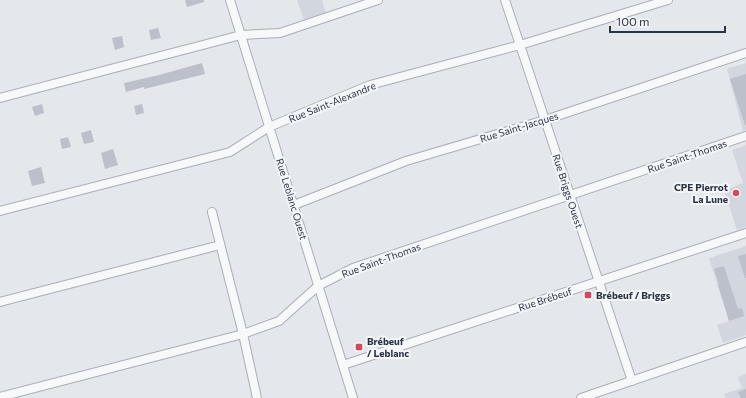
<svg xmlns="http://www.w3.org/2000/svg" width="746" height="398" font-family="Commissioner,sans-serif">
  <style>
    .built { fill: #d2d6de }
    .building { fill: #bbc0ca }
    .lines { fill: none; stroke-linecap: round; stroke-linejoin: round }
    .street-casing { stroke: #a9aeb7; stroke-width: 10 }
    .street { stroke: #f7f8fa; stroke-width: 8 }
    .poi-dot { fill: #d1495b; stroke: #f4f6f9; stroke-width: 1.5 }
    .labels { text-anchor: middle; stroke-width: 4; stroke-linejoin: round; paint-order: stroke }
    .street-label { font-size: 10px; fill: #2b3445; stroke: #f4f6f9 }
    .poi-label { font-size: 10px; font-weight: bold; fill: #2b3445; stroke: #f4f6f9; text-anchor: start }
  </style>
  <rect width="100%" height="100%" fill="#e4e7ec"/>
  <g class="built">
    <polygon points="297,0 322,0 326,13 304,20"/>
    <polygon points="746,63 746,130 743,131 727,69"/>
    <polygon points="746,145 746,227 737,230 724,190 743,183 732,150"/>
    <polygon points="746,246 746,335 723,343 717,325 729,321 709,258"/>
    <polygon points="746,374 746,398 725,398 724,394 742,388 738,377"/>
  </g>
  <g class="building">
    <polygon points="185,0 204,0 204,2 187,7"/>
    <polygon points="158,28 161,38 151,40 149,30"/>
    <polygon points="122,36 124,47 115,50 112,38"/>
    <polygon points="202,63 205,74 144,89 144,87 126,92 124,83 159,75"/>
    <polygon points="746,74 746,125 745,125 730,79"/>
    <polygon points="42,104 44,113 35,116 32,107"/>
    <polygon points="142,104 144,113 136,115 134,106"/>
    <polygon points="91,130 94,142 84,144 81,133"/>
    <polygon points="68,137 71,147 62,149 60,139"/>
    <polygon points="113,149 118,165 105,169 101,153"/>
    <polygon points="41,167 45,183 32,186 28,171"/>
    <polygon points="746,254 746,278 745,278 738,256"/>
    <polygon points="724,266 738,309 742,308 744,316 729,321 718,285 719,285 714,269"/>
    <polygon points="746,389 746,398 741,398 738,392"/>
  </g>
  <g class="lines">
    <g class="street-casing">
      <g id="street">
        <polyline points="230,0 353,398"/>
        <path d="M505,0C547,127 589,254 632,381"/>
        <polyline points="0,98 241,35 280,33 378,0"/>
        <polyline points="294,205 406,161 545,120 746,53"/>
        <polyline points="0,211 230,152 269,127 370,85 520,45 668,0"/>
        <polyline points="212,212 243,334 257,398"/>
        <polyline points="0,302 220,245"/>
        <polyline points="343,365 746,233"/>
        <polyline points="0,397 243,334 279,321 318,286 353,268 746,136"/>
        <polyline points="581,398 746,342"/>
      </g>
    </g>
    <use href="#street" class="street"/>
  </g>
  <g class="poi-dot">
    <circle cx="736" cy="193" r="4"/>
    <rect x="584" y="291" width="8" height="8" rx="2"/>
    <rect x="355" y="343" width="8" height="8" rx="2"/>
  </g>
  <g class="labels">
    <g class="street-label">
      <text transform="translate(332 102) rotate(-22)" y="4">Rue Saint-Alexandre</text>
      <text transform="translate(519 127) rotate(-17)" y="4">Rue Saint-Jacques</text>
      <text transform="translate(687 156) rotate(-19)" y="4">Rue Saint-Thomas</text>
      <text transform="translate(568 191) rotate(72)" y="4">Rue Briggs Ouest</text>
      <text transform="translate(292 199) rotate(73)" y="4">Rue Leblanc Ouest</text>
      <text transform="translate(381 260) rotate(-20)" y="4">Rue Saint-Thomas</text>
      <text transform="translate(545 299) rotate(-18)" y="4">Rue Brébeuf</text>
    </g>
    <g class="poi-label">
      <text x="728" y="191" text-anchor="end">CPE Pierrot<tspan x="728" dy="12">La Lune</tspan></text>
      <text x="596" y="299">Brébeuf / Briggs</text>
      <text x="367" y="345">Brébeuf<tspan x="367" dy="12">/ Leblanc</tspan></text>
    </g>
  </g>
  <path d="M610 26v6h115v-6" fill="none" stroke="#2b3445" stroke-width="2"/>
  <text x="616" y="26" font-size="12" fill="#2b3445" stroke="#f4f6f9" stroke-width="3" paint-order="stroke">100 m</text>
</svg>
